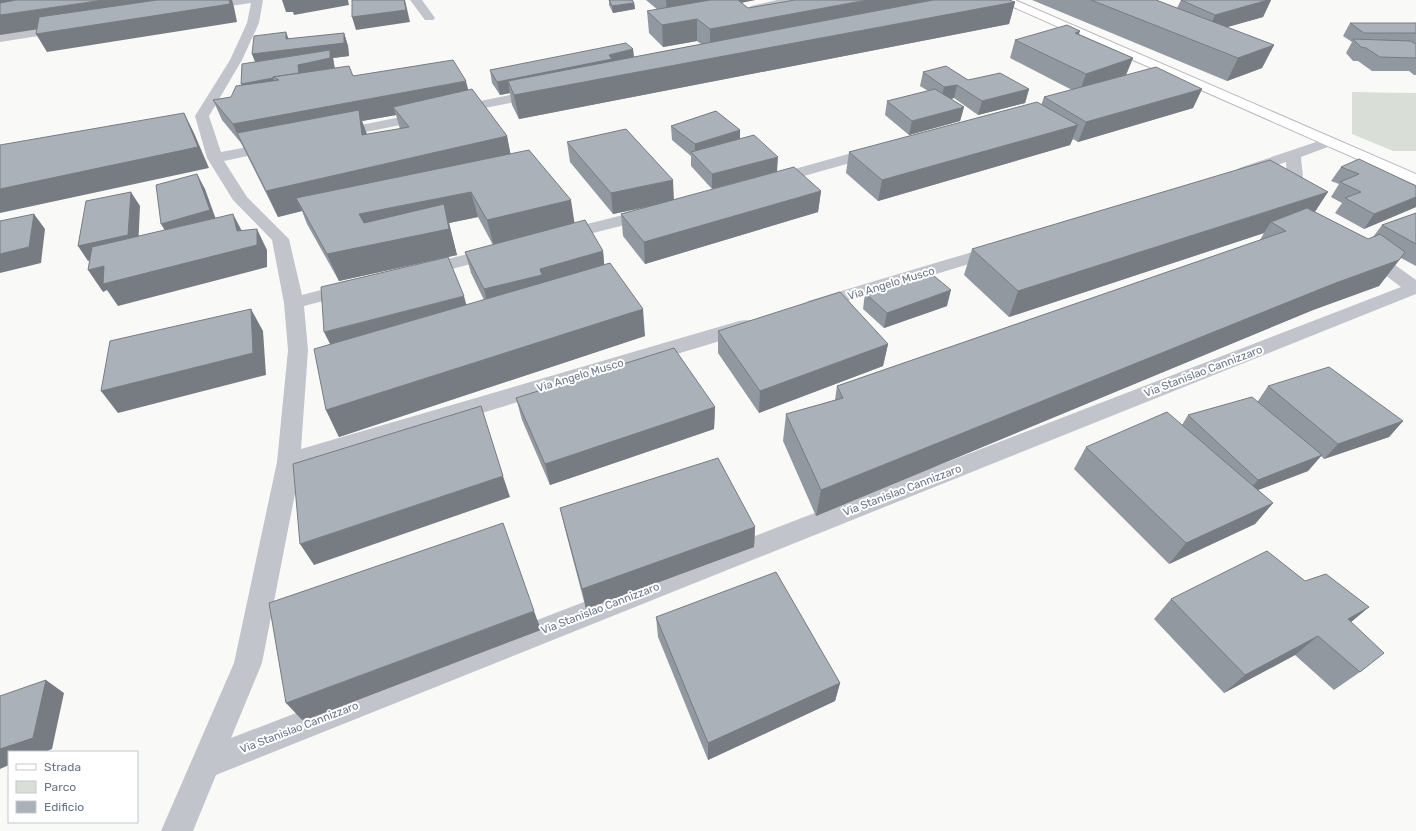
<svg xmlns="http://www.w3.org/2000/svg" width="1416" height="831" font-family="Rubik,sans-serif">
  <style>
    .green { fill: #d9ded7 }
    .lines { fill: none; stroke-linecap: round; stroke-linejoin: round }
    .secondary-casing { stroke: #b6bac0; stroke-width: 2 }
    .street { fill: #c1c4ca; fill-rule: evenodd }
    .secondary { fill: #fff; fill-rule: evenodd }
    .wall { fill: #92989f; fill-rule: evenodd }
    .shaded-wall { fill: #777c82 }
    .building { fill: #aab1b9; stroke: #777c82 }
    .labels { text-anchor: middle; stroke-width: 4; stroke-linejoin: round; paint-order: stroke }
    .street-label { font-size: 11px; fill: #6a7688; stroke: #fff }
  </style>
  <rect width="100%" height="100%" fill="#f9faf8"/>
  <polygon class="green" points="1352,92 1416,93 1416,151 1393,151 1352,134"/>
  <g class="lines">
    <g class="secondary-casing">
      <polygon id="secondary" points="1000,0 1015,0 1416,174 1416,185 1002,2"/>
    </g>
    <g class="street">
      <polygon points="226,0 263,0 259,23 242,60 209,116 221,152 275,142 280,143 282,146 280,149 224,161 247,197 289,239 302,295 351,282 358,284 360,288 358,292 304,306 308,350 301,449 739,321 746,320 753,321 756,326 753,331 300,468 262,663 231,738 1401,287 1361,257 1358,253 1361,249 1367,248 1373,249 1416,280 1416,294 216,775 193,831 161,831 234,663 277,462 288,350 284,303 272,240 233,200 207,158 195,116 230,60 247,23 251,3 203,10 199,9 197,7 199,5"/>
      <polygon points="410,0 422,0 435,18 433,20 425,20"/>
      <polygon points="777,0 799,0 797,2 755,11 751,10 749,8 751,6"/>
      <polygon points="66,24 70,25 72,28 70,31 0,42 0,34"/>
      <polygon points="540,89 545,90 547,93 545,96 336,138 331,137 329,134 331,131 336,130"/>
      <path d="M1328,138L1333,139L1335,142L1333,145L1301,157C1302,172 1307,194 1298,206L1292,208L1286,206L1284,203L1287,183L1286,162L1245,176L1239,174L1237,171L1239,168Z"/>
      <polygon points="877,146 882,148 885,151 882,154 772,185 766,183 764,180 766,177"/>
      <polygon points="651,208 657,209 659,213 657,217 561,241 555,240 552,236 555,232"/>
      <polygon points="999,244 1005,245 1008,249 1005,253 815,311 808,309 805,305 808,301"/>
      <polygon points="496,247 502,248 505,252 502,256 421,277 415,275 412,271 415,267"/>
    </g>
    <use href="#secondary" class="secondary"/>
  </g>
  <g class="wall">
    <polygon points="609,0 632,0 634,3 635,9 613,13 609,5"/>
    <polygon points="646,0 755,0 741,3 748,8 1015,2 1009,24 519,119 512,105 510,93 500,95 492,83 490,70 633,49 634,57 701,44 697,41 663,47 649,33 647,11 658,10"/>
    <polygon points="1032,0 1156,0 1177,8 1181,0 1271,0 1263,17 1226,27 1274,45 1262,68 1227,81"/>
    <polygon points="1350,23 1416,23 1416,75 1414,75 1409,71 1372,71 1358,61 1353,61 1346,53 1352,42 1343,36"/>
    <path d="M344,33L348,46L349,56L333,58L334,64L335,68L353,76L468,90L507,136L510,154L574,223L603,251L604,264L645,336L339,437L326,410L466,305L484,300L471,273L465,252L493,245L478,217L449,223L457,255L339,281L307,224L302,211L278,217L241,143L222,120L213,100L231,97L242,85L255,62L252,54L289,39ZM396,115L400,129L367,134L362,121Z"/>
    <polygon points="1079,34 1133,58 1126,75 1202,89 1193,108 1078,142 1073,139 1070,145 878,201 846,173 849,152 1041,105 1044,97 1072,90 1010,58 1015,40"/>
    <polygon points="923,72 968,80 1029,89 1025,103 978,115 954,98 951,99 964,107 960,121 909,135 885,115 887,101 928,91 920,86"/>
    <polygon points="716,111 712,189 691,166 691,156 672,140 671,126"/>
    <polygon points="567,142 674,200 821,191 818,212 645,264 623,236 621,214 656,205 613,214 570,162"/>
    <polygon points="1341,167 1416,186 1416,207 1364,229 1335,213 1342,203 1331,197 1339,184 1331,181"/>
    <polygon points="1315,212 1368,239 1373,237 1382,225 1416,213 1416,266 1401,258 1379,286 1313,310 816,516 783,441 786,414 835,400 837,386 1260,240 1264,233 1009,317 964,275 972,249"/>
    <polygon points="865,293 947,306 884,328 863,309"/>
    <polygon points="718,331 888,344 883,366 759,413 718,353"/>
    <polygon points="1268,386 1403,421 1389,437 1324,459 1321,456 1308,471 1258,490 1273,503 1255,524 1169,564 1074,469 1086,447 1182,425 1188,415 1258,401"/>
    <polygon points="516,398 715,407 714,429 550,485 522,420"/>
    <polygon points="560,508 755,527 754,547 586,609 565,529"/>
    <polygon points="1305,581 1369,607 1351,622 1360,672 1334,690 1295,655 1224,693 1154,619 1171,599"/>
    <polygon points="656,617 840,683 835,701 708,760 658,637"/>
  </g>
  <g class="shaded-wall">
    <polygon points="0,0 67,0 0,13"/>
    <polygon points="104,0 232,0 234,7 237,22 47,52 36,34 229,0 0,35 0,15"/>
    <polygon points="282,0 348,0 349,5 294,15 293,12 286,12"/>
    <polygon points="404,0 405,0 410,22 356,30 352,17"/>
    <polygon points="666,0 755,0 667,17"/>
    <polygon points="867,0 965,0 710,52 710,29"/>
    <polygon points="1268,0 1271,0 1263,17 1207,33 1215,15"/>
    <polygon points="1015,2 1009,24 519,119 514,95"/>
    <polygon points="634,3 635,9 613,13 612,6"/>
    <polygon points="697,19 697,41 663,47 662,25"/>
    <polygon points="1080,31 1074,49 1075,33"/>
    <polygon points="286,32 291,45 344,33 348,46 349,56 333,58 334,64 335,72 283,91 298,65 258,68 252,54 286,39"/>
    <polygon points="1274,45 1262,68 1227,81 1238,58"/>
    <polygon points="633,49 634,63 508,81 510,93 500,95 497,82"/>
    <polygon points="1133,58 1125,77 1079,93 1086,74"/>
    <polygon points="273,78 279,92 247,97 241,84"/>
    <polygon points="466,81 471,101 393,107 396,115 362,121 367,135 242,144 233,124"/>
    <polygon points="957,85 954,98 941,101 944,87"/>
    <polygon points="1029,89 1025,103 978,115 982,101"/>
    <polygon points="1202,89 1193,108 1078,142 1086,122"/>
    <polygon points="964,107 960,121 909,135 912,121"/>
    <polygon points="184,113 194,133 209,168 0,213 0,189"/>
    <polygon points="1078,125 1070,145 878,201 882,180"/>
    <polygon points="740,130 740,144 695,156 695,144"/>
    <polygon points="507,136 512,161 296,198 302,211 278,217 266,191"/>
    <polygon points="778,157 777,172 712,189 712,174"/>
    <polygon points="197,174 205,189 218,225 170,239 161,224"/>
    <polygon points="673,180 674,201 613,214 611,193"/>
    <polygon points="821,191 818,212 645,264 644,242"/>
    <polygon points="131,192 140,206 138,250 88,261 78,246"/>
    <polygon points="471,192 478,217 449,223 457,255 339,281 327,254 369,240 359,214"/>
    <polygon points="1328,192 1311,218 1271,222 1264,233 1009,317 1018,291"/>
    <polygon points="1416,197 1416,207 1364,229 1374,214"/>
    <polygon points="571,200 575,226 494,247 487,220"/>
    <polygon points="34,214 45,229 41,263 0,273 0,254"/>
    <polygon points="233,214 244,235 257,229 267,250 267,267 118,306 107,290 103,292 88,270 237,231"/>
    <polygon points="603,251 605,273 489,311 484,289 540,269"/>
    <polygon points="1399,260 1379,286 1313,310 816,516 821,490 1333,284"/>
    <polygon points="951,290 947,306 884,328 887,313"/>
    <polygon points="464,296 470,318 335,354 324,332"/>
    <polygon points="251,309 263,331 266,375 118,413 101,391"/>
    <polygon points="643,309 645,336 339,437 326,410"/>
    <polygon points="888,344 883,366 759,413 760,391"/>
    <polygon points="715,407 714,429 550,485 545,464"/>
    <polygon points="1403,421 1389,437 1324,459 1338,444"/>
    <polygon points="1322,455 1308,471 1245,495 1258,480"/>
    <polygon points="503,476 510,497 314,565 300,544"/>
    <polygon points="1273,503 1255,524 1169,564 1186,543"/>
    <polygon points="755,527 754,547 586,609 582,589"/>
    <polygon points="1369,607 1345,627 1348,619"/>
    <polygon points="534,611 541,630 303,721 286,703"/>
    <polygon points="1318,636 1295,655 1224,693 1245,675"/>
    <polygon points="46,680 64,693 52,749 45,752 9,752 9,765 0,769 0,749"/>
    <polygon points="840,683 835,701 708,760 708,743"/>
  </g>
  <g class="building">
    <polygon points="16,0 104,0 0,15 0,3"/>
    <polygon points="157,0 229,0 230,4 36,34 39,17"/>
    <polygon points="352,0 404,0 406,10 352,17"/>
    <polygon points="609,0 632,0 634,3 612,6"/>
    <polygon points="710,0 738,0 748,8 795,0 867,0 710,29 697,19 662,25 647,11"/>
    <polygon points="933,0 1009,0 1015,2 514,95 508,81"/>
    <polygon points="1091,0 1156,0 1274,45 1238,58"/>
    <polygon points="1181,0 1268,0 1215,15"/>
    <polygon points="1350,23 1416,23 1416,33 1364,33"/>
    <polygon points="1067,25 1080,31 1075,33 1133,58 1086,74 1015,40"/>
    <polygon points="286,32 286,39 344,33 344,43 252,54 254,36"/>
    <polygon points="1353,39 1410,41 1416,44 1416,58 1380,57 1366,48 1361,47"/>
    <polygon points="626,43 633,49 609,55 612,59 497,82 490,70"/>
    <polygon points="330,50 330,58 298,65 299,73 273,77 273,78 241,84 242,64"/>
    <polygon points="453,60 466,81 233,124 213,100 231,97 236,86 279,80 273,77 349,66 353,76"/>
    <polygon points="946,66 968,80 1000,73 1029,89 982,101 957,85 944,87 923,72"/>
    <polygon points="1156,67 1202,89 1086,122 1044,97"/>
    <polygon points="472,89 507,136 266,191 237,133 359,110 362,135 409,127 393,107"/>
    <polygon points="935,89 964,107 912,121 887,101"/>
    <polygon points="1037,102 1078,125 882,180 849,152"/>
    <polygon points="716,111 740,130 695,144 671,126"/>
    <polygon points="184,113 198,147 0,189 0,145"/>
    <polygon points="626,129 673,180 611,193 567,142"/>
    <polygon points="754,135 778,157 712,174 691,152"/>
    <polygon points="529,150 571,200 487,220 471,192 359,214 364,223 444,204 449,229 327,254 296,198"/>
    <polygon points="1359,159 1416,186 1416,197 1374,214 1345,198 1361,192 1340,182 1359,174 1341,167"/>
    <polygon points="1270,160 1328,192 1018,291 972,249"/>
    <polygon points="794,167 821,191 644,242 621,214"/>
    <polygon points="197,174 210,210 161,224 156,185"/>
    <polygon points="131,192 128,235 78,246 86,201"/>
    <polygon points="1307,208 1368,239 1380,234 1405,252 1399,260 1333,284 821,490 786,414 843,398 837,386 1286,231 1271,222"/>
    <polygon points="1416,213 1416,244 1382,225"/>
    <polygon points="34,214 29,247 0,254 0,221"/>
    <polygon points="233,214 237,231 257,229 257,245 103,284 104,266 88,270 92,247"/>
    <polygon points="585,220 603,251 540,269 542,275 484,289 465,252"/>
    <polygon points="448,257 464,296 324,332 321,287"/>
    <polygon points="610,263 643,309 326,410 314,349"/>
    <polygon points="928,271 951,290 887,313 865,293"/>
    <polygon points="840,292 888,344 760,391 718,331"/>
    <polygon points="251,309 253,353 101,391 110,341"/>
    <polygon points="674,348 715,407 545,464 516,398"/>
    <polygon points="1329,367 1403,421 1338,444 1268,386"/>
    <polygon points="1252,397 1322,455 1258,480 1188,415"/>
    <polygon points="481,406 503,476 300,544 293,464"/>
    <polygon points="1167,412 1273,503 1186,543 1086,447"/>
    <polygon points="718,458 755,527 582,589 560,508"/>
    <polygon points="503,523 534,611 286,703 269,603"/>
    <polygon points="1267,551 1305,581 1326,574 1369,607 1348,619 1384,653 1360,672 1318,636 1245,675 1171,599"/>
    <polygon points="776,572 840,683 708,743 656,617"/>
    <polygon points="46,680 33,738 0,749 0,696"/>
  </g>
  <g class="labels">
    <g class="street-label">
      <text transform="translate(891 283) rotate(-17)" y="4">Via Angelo Musco</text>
      <text transform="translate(1203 371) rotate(-21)" y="4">Via Stanislao Cannizzaro</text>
      <text transform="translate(580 375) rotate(-17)" y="4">Via Angelo Musco</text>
      <text transform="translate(902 490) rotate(-21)" y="4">Via Stanislao Cannizzaro</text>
      <text transform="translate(600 608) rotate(-21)" y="4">Via Stanislao Cannizzaro</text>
      <text transform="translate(299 727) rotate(-21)" y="4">Via Stanislao Cannizzaro</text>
    </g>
  </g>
  <rect x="8" y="751" width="130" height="72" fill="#ffffff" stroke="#c3c8cf"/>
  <rect x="16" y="764" width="20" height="6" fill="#ffffff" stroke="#c3c8cf"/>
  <text x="44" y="771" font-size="12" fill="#6a7688">Strada</text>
  <rect x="16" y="781" width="20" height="12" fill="#d9ded7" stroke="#c3c8cf"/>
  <text x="44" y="791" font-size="12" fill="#6a7688">Parco</text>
  <rect x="16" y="801" width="20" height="12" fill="#aab1b9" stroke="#c3c8cf"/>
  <text x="44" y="811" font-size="12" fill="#6a7688">Edificio</text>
</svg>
